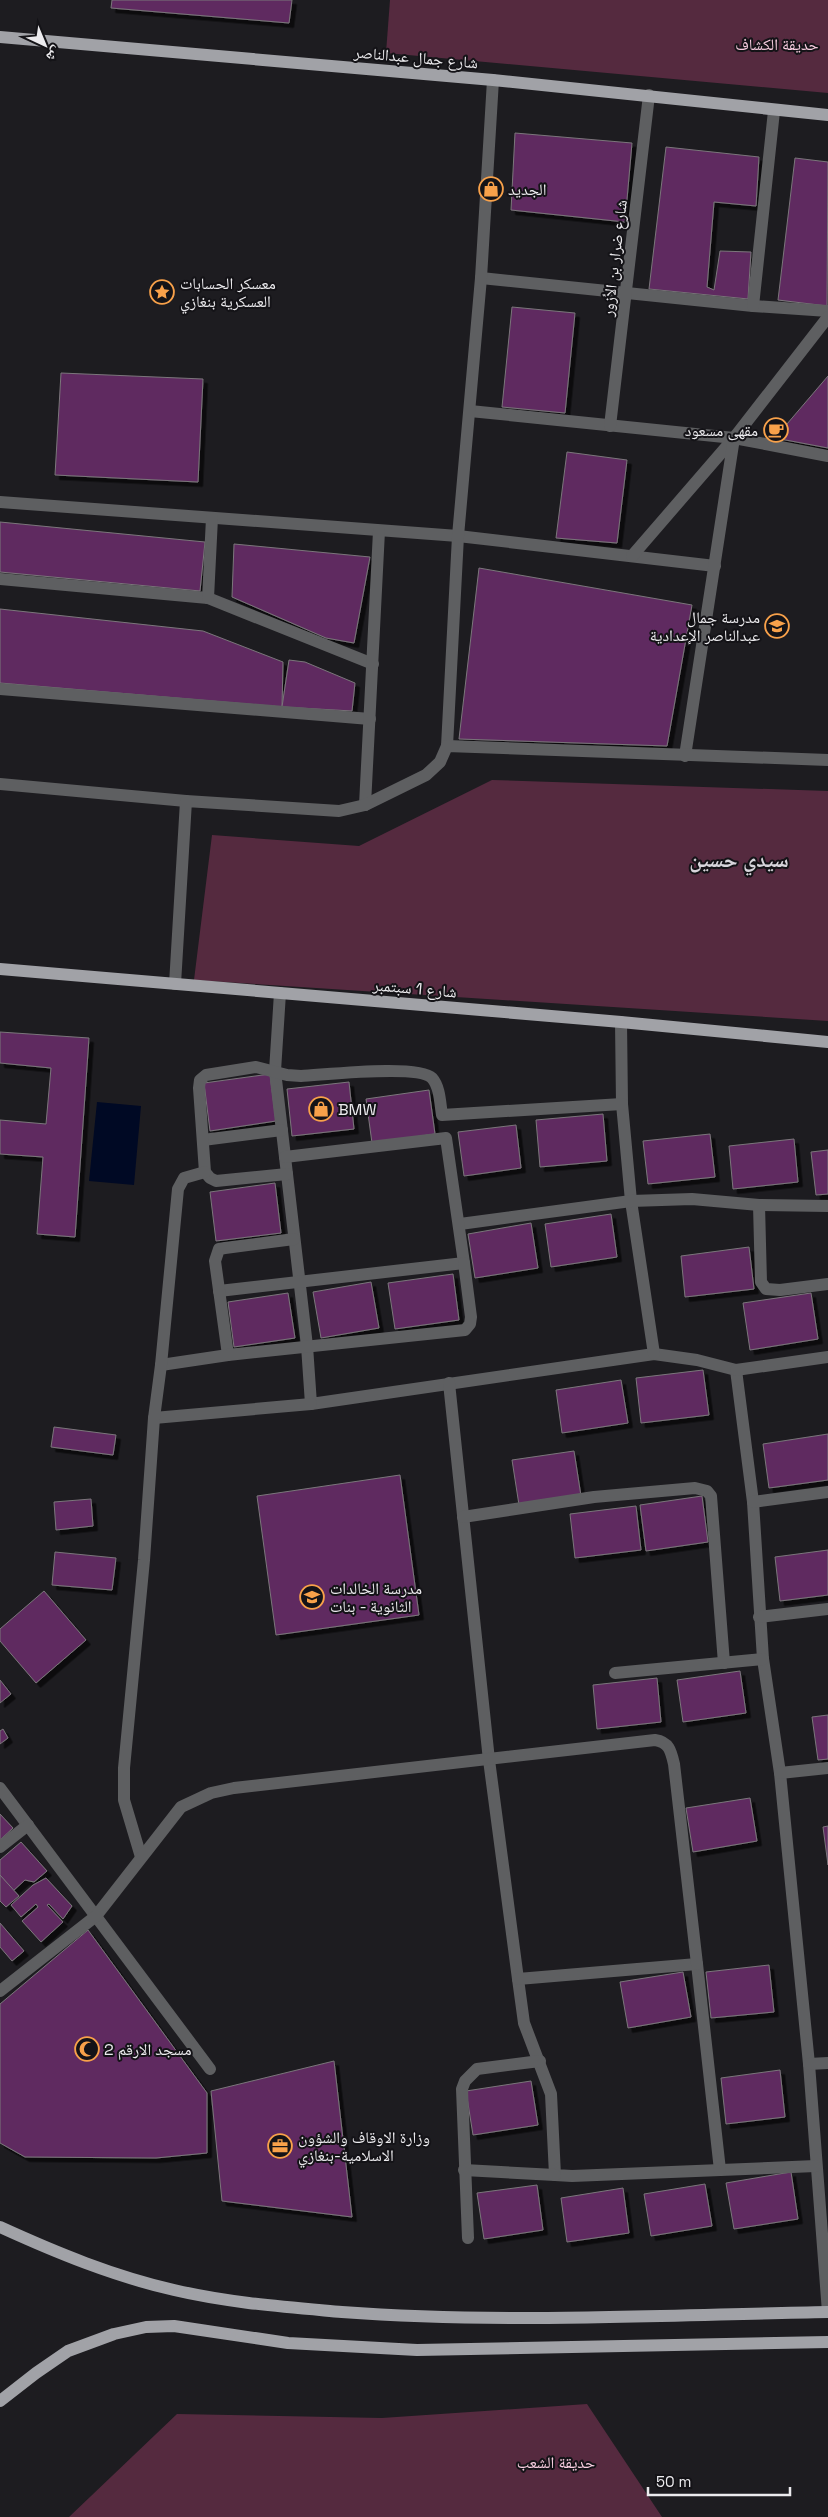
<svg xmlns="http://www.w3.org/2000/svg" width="828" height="2517" font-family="'Space Grotesk','Noto Naskh Arabic',sans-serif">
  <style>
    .green { fill: #552a3f }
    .water { fill: #000924 }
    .building { fill: #5f2c60; stroke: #7b767b; filter: url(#shadow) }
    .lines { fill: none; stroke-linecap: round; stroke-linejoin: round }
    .minor { stroke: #5e5f61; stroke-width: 12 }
    .major { stroke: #a1a2a7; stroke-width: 12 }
    .labels { text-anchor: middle; stroke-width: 4; stroke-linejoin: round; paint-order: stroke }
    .park-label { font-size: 16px; fill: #facfe2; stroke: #141317 }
    .street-label { font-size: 16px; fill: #ecebee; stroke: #141317 }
    .poi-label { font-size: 16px; fill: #ecebee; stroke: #141317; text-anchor: start }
    .district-label { font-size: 21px; font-weight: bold; fill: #d7d5db; stroke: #141317 }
  </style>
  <defs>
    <filter id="shadow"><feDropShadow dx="4.5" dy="4.5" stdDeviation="0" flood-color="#0009"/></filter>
  </defs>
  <rect width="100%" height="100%" fill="#1d1c20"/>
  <g class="green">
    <polygon points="390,0 828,0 828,93 386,53"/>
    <polygon points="492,780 828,791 828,1021 194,980 212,835 359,846"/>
    <polygon points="587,2404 662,2517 69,2517 177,2414 382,2418"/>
  </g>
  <polygon class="water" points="97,1102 141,1106 134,1185 89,1181"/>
  <g class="building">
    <polygon points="112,0 292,0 289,23 111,8"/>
    <polygon points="515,133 632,143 625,222 511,210"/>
    <polygon points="666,147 759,157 756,206 714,202 707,287 714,290 720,251 751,252 748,299 649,289"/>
    <polygon points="795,158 828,162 827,306 778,300"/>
    <polygon points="512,307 575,313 565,413 502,407"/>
    <polygon points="61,373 203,379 198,482 55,475"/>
    <polygon points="828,376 828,448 775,438"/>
    <polygon points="567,452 627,460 617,543 556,538"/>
    <polygon points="0,522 205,542 200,591 0,572"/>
    <polygon points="234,544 370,557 354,643 326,638 232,597"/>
    <polygon points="479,568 692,605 667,746 459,739"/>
    <polygon points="0,609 203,631 283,662 282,707 0,683"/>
    <polygon points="289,660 305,662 355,683 352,711 282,707"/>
    <polygon points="0,1032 89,1038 75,1237 37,1234 43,1157 0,1154 0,1120 46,1124 51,1068 0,1063"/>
    <polygon points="270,1074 276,1121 210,1131 204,1083"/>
    <polygon points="349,1082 354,1129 292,1136 287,1089"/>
    <polygon points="429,1090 435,1134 372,1143 366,1099"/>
    <polygon points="603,1114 607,1161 540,1167 536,1120"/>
    <polygon points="516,1125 521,1168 464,1176 458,1132"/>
    <polygon points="710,1134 715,1177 648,1184 643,1141"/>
    <polygon points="794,1139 798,1182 733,1189 729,1146"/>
    <polygon points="828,1150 828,1194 816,1195 811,1152"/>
    <polygon points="275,1183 281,1233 216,1241 210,1192"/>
    <polygon points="611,1214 617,1257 551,1267 545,1224"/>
    <polygon points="531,1223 538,1268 475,1278 468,1234"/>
    <polygon points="749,1247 754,1289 685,1297 681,1256"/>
    <polygon points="453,1274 459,1320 395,1329 388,1283"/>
    <polygon points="371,1282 379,1328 321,1338 313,1292"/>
    <polygon points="288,1293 295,1338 234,1347 228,1302"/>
    <polygon points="811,1293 818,1339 750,1350 743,1303"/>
    <polygon points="703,1370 709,1415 641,1423 636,1378"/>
    <polygon points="621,1380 628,1423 562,1433 556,1390"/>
    <polygon points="54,1427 116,1435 113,1455 51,1447"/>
    <polygon points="828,1434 828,1480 769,1488 763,1444"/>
    <polygon points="574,1451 581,1496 519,1505 512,1460"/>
    <polygon points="400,1475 419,1615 276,1635 257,1496"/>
    <polygon points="702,1496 708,1542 646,1551 640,1505"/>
    <polygon points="91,1499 93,1526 56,1530 54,1502"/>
    <polygon points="636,1506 641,1550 575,1558 570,1514"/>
    <polygon points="828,1550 828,1595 780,1601 775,1557"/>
    <polygon points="55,1552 116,1558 112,1590 52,1585"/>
    <polygon points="44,1591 86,1640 36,1683 0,1641 0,1629"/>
    <polygon points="740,1671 746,1713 683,1722 677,1680"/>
    <polygon points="657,1678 661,1722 597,1729 593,1685"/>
    <polygon points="0,1680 11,1694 0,1703"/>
    <polygon points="828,1715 828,1759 818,1760 812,1717"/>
    <polygon points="3,1729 8,1738 0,1744 0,1731"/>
    <polygon points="750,1798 757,1841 693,1852 686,1808"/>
    <polygon points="0,1814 13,1828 0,1840"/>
    <polygon points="828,1826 828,1865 823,1827"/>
    <polygon points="21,1842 47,1871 34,1882 25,1880 13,1891 0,1875 0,1860"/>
    <polygon points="0,1875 19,1896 6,1907 0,1901"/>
    <polygon points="46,1878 72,1906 63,1919 49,1904 47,1905 63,1922 41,1942 22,1921 38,1907 36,1904 21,1917 11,1905 33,1885"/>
    <polygon points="0,1923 24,1951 12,1961 0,1947"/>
    <polygon points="88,1930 207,2093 207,2153 156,2158 25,2157 0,2143 0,2004"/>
    <polygon points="769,1965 774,2012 711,2018 706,1972"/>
    <polygon points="683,1972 691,2017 628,2028 620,1982"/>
    <polygon points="334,2061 352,2217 222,2201 211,2091"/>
    <polygon points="780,2070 785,2117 726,2124 721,2078"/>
    <polygon points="531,2081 538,2125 473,2135 466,2091"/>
    <polygon points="791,2172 798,2219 734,2229 726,2183"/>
    <polygon points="705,2184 712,2226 651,2236 644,2194"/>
    <polygon points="537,2185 543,2230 484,2239 477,2193"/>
    <polygon points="623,2188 629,2233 567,2242 561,2198"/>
  </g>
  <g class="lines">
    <g class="minor">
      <polyline points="481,278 753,306 828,311"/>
      <polyline points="753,306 774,111"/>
      <polyline points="470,411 734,438 828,456"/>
      <polyline points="610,426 649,95"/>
      <polyline points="0,502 458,536 715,566"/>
      <polyline points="632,556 734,438 828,317"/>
      <polyline points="0,579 208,598 373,664"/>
      <polyline points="208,598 212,518"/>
      <polyline points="0,689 370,719"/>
      <polyline points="447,746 458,536 481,278 493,80"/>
      <polyline points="685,756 734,438"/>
      <polyline points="0,784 186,801"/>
      <polyline points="365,805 379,531"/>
      <polyline points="175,984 186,801 339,811 365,805 426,775 440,762 447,746 828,760"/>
      <polyline points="280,993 275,1071 307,1346 311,1404 654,1354 697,1360 736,1370 753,1502 763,1659 780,1773 809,2064 828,2312"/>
      <polyline points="621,1022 622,1104 631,1201 654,1354"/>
      <polyline points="203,1140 282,1130"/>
      <path d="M287,1174L216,1181L210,1178L205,1172L199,1088L200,1080L206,1075L256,1067L287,1075L301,1076C324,1075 418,1064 432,1078C440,1087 440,1103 442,1115L622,1104"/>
      <polyline points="759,1205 761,1282 766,1289 780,1290 828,1284"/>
      <polyline points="460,1224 631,1201 692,1199 759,1205 828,1206"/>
      <polyline points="219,1291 464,1263 446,1138 285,1157"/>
      <polyline points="228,1355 215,1261 219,1249 225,1248 294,1239"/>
      <polyline points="161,1365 228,1355 465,1330 470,1324 471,1317 464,1263"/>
      <polyline points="736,1370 828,1357"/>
      <polyline points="449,1383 489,1760 518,1979 524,2023 551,2094 555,2175 572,2176 816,2166"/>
      <polyline points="154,1418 311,1404"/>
      <polyline points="753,1502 828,1492"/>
      <polyline points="463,1517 594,1497 695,1488 707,1491 711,1496 724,1663"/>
      <polyline points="759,1617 828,1609"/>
      <polyline points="615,1673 763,1659"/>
      <polyline points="780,1773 828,1768"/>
      <polyline points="0,1788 210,2069"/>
      <polyline points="0,1847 28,1825"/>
      <polyline points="141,1857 124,1800 124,1768 144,1560 154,1418 161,1365 178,1189 184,1178 205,1172"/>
      <polyline points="518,1979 697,1964 720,2170"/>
      <path d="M0,1991L96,1916L181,1807L211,1793L234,1788L655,1740C669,1742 671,1751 674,1764L697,1964"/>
      <polyline points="809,2064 828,2063"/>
      <polyline points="464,2170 555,2175"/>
      <polyline points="468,2238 462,2089 465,2081 477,2069 540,2061"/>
    </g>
    <g class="major">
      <polyline points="0,37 493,80 828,115"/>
      <polyline points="0,969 621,1022 828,1042"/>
      <path d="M0,2227C57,2253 113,2276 174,2290C229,2303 286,2307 342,2312C503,2324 666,2315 828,2312"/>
      <polyline points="0,2401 36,2373 68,2351 114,2334 146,2327 174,2326 288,2343 417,2350 828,2342"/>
    </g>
  </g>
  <defs>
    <g id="shop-ring" transform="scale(1.25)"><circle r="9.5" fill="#141317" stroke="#f8a14a" stroke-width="1.5"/><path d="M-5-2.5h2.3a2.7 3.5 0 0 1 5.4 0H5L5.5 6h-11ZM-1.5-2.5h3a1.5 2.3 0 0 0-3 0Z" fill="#f8a14a"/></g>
    <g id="sight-ring" transform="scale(1.25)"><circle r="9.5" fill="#141317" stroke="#f8a14a" stroke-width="1.5"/><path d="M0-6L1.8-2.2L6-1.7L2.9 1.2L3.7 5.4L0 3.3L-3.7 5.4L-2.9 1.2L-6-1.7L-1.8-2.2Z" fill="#f8a14a"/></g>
    <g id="cafe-ring" transform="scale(1.25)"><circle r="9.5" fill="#141317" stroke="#f8a14a" stroke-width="1.5"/><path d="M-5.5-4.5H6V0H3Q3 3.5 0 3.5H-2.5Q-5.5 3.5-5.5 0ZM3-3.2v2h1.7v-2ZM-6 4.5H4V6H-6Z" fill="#f8a14a"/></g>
    <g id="school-ring" transform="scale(1.25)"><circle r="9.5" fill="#141317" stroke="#f8a14a" stroke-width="1.5"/><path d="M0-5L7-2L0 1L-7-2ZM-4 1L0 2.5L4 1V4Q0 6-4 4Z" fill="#f8a14a"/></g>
    <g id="mosque-ring" transform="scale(1.25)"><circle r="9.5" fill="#141317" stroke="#f8a14a" stroke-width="1.5"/><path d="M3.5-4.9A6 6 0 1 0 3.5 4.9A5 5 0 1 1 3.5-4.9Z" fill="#f8a14a"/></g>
    <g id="office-ring" transform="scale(1.25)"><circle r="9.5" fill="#141317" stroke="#f8a14a" stroke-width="1.5"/><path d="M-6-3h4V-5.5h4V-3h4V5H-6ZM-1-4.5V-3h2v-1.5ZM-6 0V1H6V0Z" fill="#f8a14a"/></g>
  </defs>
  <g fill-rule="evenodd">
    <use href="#shop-ring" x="491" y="189"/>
    <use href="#sight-ring" x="162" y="292"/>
    <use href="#cafe-ring" x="776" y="430"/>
    <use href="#school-ring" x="777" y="626"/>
    <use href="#shop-ring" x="321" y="1109"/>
    <use href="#school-ring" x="312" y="1597"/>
    <use href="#mosque-ring" x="87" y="2049"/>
    <use href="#office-ring" x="280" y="2146"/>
  </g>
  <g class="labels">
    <g class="park-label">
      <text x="777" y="50">حديقة الكشاف</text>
      <text x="556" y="2468">حديقة الشعب</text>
    </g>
    <g class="street-label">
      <text transform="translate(416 57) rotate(5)" y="6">شارع جمال عبدالناصر</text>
      <text transform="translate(614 258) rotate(-83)" y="6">شارع ضرار بن الأزور</text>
      <text transform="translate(415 988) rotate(5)" y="6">شارع 1 سبتمبر</text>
    </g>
    <g class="poi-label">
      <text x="508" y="195">الجديد</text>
      <text x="180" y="289">معسكر الحسابات<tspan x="180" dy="18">العسكرية بنغازي</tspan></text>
      <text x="758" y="436" text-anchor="end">مقهى مسعود</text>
      <text x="760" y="623" text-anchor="end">مدرسة جمال<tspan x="760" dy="18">عبدالناصر الإعدادية</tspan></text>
      <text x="338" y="1115">BMW</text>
      <text x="330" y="1594">مدرسة الخالدات<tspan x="330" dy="18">الثانوية - بنات</tspan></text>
      <text x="104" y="2055">مسجد الارقم 2</text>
      <text x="298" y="2143">وزارة الاوقاف والشؤون<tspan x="298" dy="18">الاسلامية-بنغازي</tspan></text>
    </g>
    <g class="district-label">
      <text x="739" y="867">سيدي حسين</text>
    </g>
  </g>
  <g transform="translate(45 45) rotate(136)" stroke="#141317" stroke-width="4" paint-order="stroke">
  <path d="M0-4L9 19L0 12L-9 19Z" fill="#ecebee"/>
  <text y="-8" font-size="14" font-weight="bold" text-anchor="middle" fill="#ecebee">ش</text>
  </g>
  <path d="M648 2487v8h142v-8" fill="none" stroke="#ecebee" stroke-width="2.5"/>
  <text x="656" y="2487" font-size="15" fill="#ecebee" stroke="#141317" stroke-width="4" paint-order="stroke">50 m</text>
</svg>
